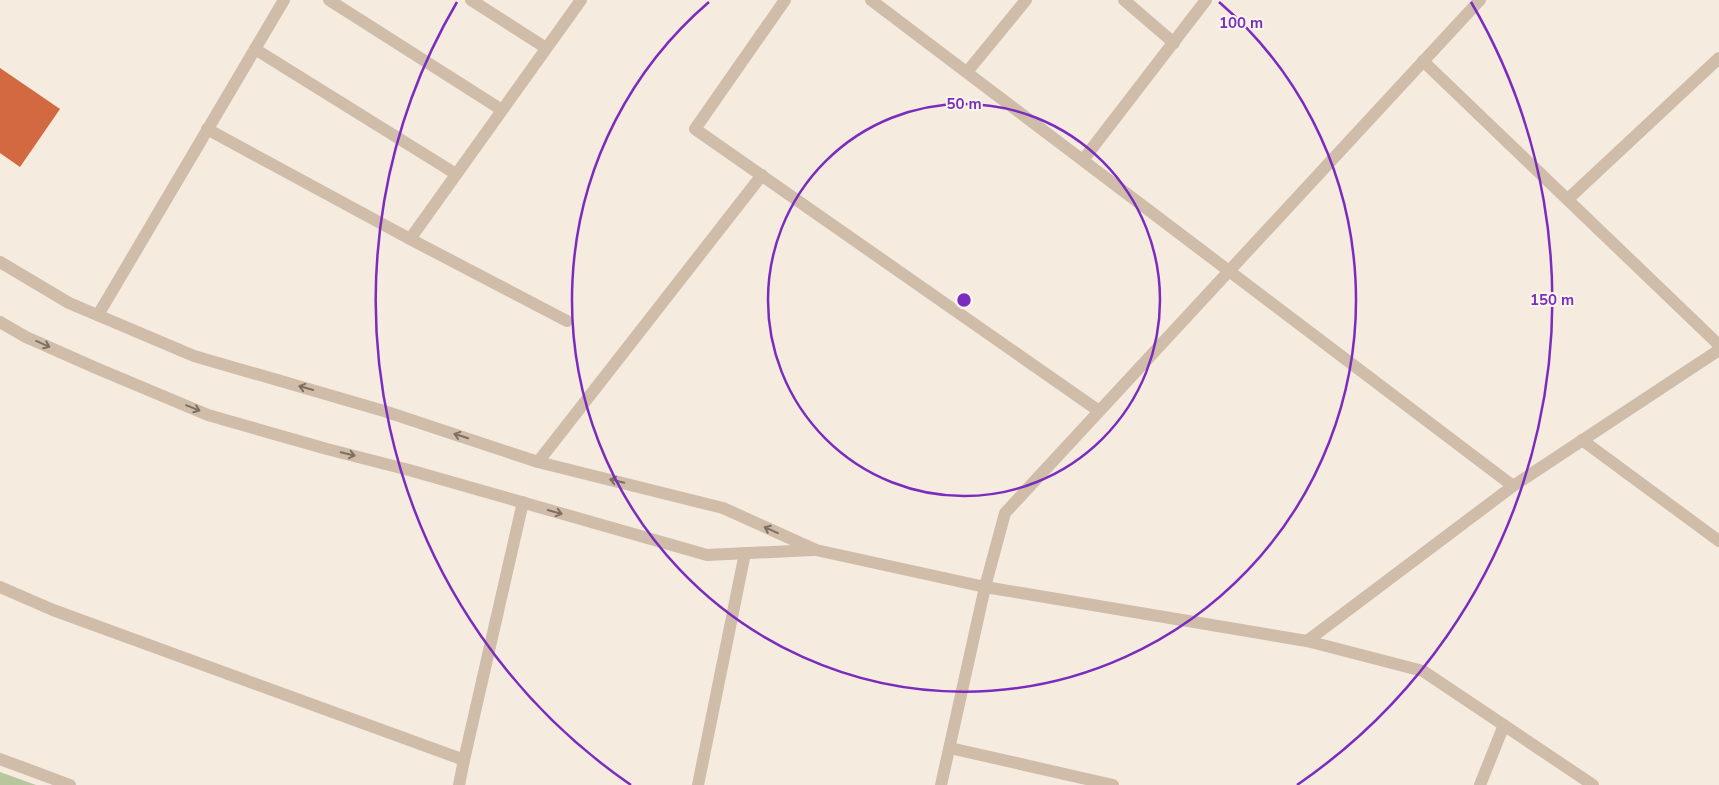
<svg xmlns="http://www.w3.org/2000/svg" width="1719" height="785" font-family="'Nunito Sans',sans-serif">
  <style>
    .green { fill: #b7c69c }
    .building { fill: #d26940 }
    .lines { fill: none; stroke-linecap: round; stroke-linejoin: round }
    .minor { stroke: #cfbca9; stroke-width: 12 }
    .oneway { stroke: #7e6f63 }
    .ring { fill: none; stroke: #7b2cbf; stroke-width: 2.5 }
    .centre { fill: #7b2cbf; stroke: #fcf5ec; stroke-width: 2.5 }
    .ring-label { font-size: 15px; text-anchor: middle; font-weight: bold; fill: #7b2cbf; stroke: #fcf5ec; stroke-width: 4; stroke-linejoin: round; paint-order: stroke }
  </style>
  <rect width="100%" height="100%" fill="#f5ebdf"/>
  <polygon class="green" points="0,772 36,785 0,785"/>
  <polygon class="building" points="0,68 60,109 20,167 0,153"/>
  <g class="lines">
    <g class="minor">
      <polyline points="329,0 502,110"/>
      <polyline points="471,0 546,48"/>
      <polyline points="785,0 695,129 1099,411"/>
      <polyline points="871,0 1513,486"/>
      <polyline points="1124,0 1174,43"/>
      <polyline points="255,49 456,174"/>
      <polyline points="1423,61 1719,345"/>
      <polyline points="967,72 1026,0"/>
      <polyline points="207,129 410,239 567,321"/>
      <polyline points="1083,160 1206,0"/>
      <polyline points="1568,199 1719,58"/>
      <polyline points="410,239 581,0"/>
      <polyline points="0,262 69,303 194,356 384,411 538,462 723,508 816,550 985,587 1307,641 1423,671 1593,785"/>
      <polyline points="98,315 284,0"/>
      <polyline points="0,322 26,337 96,368 208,415 327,449 409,470 707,555 813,550"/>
      <polyline points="1582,440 1719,541"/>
      <polyline points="538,462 762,175"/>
      <polyline points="0,587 53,610 464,760 523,502"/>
      <polyline points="1307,641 1513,486 1719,350"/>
      <polyline points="950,748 1113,785"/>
      <polyline points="0,759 70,785"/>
      <polyline points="459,785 464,760"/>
      <polyline points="698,785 745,553"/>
      <polyline points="941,785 985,587 1005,513 1480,0"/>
      <polyline points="1480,785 1504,725"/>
    </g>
  </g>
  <defs><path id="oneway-shaft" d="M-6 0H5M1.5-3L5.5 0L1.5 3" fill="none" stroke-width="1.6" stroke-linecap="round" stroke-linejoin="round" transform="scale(1.25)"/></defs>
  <g class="oneway">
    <use href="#oneway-shaft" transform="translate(43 344) rotate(24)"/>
    <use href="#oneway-shaft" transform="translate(306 388) rotate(-164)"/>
    <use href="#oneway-shaft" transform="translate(193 408) rotate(22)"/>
    <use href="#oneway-shaft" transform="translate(461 436) rotate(-162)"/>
    <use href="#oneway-shaft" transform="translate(348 454) rotate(14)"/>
    <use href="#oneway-shaft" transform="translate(617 481) rotate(-166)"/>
    <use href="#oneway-shaft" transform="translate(555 512) rotate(16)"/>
    <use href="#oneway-shaft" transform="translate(771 530) rotate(-156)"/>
  </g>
  <g class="ring">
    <circle cx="964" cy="300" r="196"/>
    <path d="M1219 2A392 392 0 1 1 709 2"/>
    <path d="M631 785A588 588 0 0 1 457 2M1471 2A588 588 0 0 1 1297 785"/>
  </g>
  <circle cx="964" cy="300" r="8" class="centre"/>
  <g class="ring-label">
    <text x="1241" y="28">100 m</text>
    <text x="964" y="109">50 m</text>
    <text x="1552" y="305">150 m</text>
  </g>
</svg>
